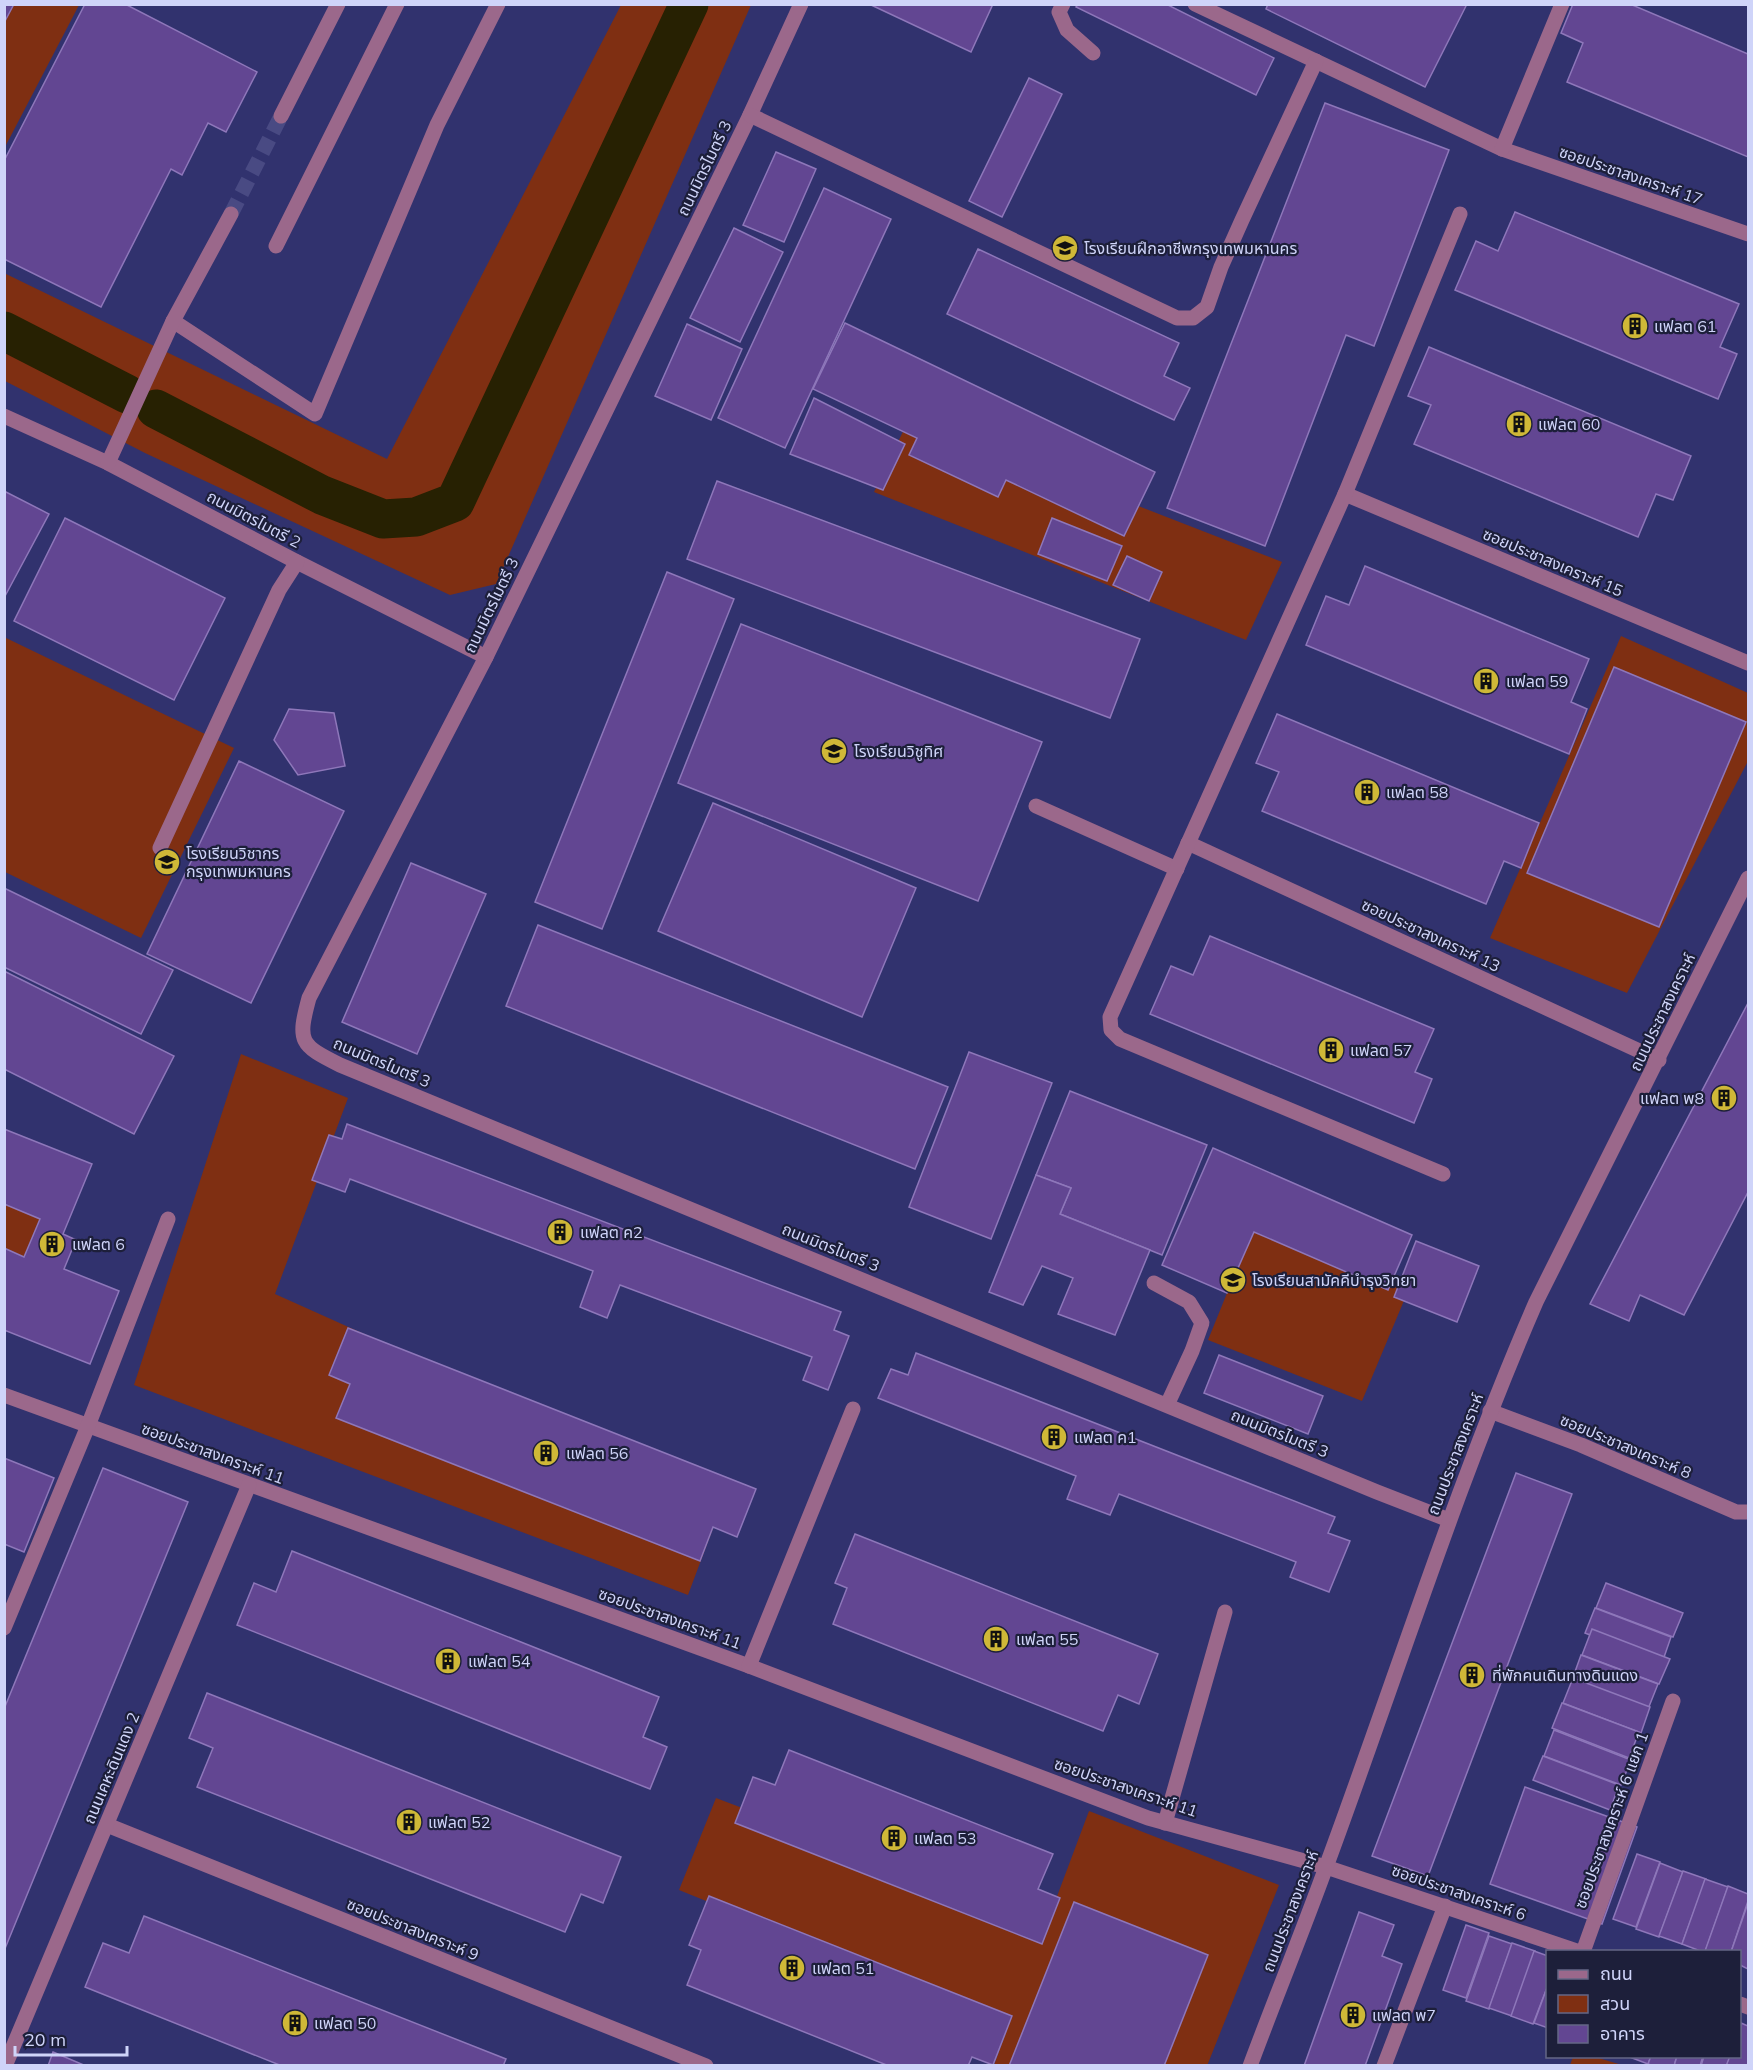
<svg xmlns="http://www.w3.org/2000/svg" width="1753" height="2070" font-family="Mulish,'Noto Sans Thai',sans-serif">
	<rect width="100%" height="100%" fill="#31326e"/>
	<g fill="#7f2f12">
		<polygon points="5,5 79,5 5,147"/>
		<polygon points="621,5 751,5 496,584 450,595 145,453 5,381 4,273 387,459"/>
		<polygon points="910,417 1282,562 1246,640 874,492"/>
		<polygon points="1621,636 1748,693 1748,761 1627,993 1490,938"/>
		<polygon points="4,637 234,748 141,938 5,872"/>
		<polygon points="241,1054 348,1098 275,1294 725,1496 688,1595 134,1385"/>
		<polygon points="4,1204 40,1219 24,1257 5,1248"/>
		<polygon points="1253,1229 1408,1291 1362,1401 1208,1340"/>
		<polygon points="716,1798 1047,1923 1089,1811 1279,1885 1207,2066 994,2065 1009,2024 679,1890"/>
		<polygon points="1573,2057 1595,2057 1622,2065 1570,2065"/>
	</g>
	<g fill="none" stroke-linecap="round" stroke-linejoin="round">
		<g stroke="#272102" stroke-width="39">
			<polyline points="4,331 127,394"/>
			<polyline points="156,409 322,495 383,519 416,517 455,502 689,4"/>
		</g>
	</g>
	<g fill="#624692" stroke="#8e77ba" stroke-width="1.5">
		<polygon points="4,4 14,4 4,23"/>
		<polygon points="85,4 125,4 257,72 226,132 208,123 182,175 171,169 101,307 4,259 4,161"/>
		<polygon points="869,4 993,4 971,52"/>
		<polygon points="1078,4 1166,4 1274,58 1256,95 1076,7"/>
		<polygon points="1268,4 1464,4 1466,6 1425,87 1266,9"/>
		<polygon points="1573,4 1630,4 1748,54 1748,157 1567,82 1583,43 1561,33"/>
		<polygon points="1029,78 1062,94 1002,217 969,201"/>
		<polygon points="1325,103 1449,150 1374,346 1346,335 1265,546 1167,508"/>
		<polygon points="776,152 816,169 784,242 743,225"/>
		<polygon points="824,188 891,219 785,448 718,418"/>
		<polygon points="1515,212 1739,304 1720,347 1737,354 1718,399 1455,290 1476,241 1498,251"/>
		<polygon points="734,228 783,252 740,342 690,318"/>
		<polygon points="978,249 1179,343 1164,376 1190,388 1174,420 947,314"/>
		<polygon points="845,323 1155,472 1124,536 1006,480 998,497 909,455 917,438 813,389"/>
		<polygon points="687,324 742,349 711,420 655,396"/>
		<polygon points="1429,347 1691,456 1673,500 1656,494 1638,537 1414,444 1431,405 1408,396"/>
		<polygon points="814,398 905,444 883,490 790,454"/>
		<polygon points="717,481 1140,639 1110,718 687,559"/>
		<polygon points="4,491 49,514 4,598"/>
		<polygon points="65,518 225,598 174,700 14,621"/>
		<polygon points="1052,518 1122,546 1107,581 1038,554"/>
		<polygon points="1127,556 1162,572 1149,601 1113,585"/>
		<polygon points="1365,566 1589,659 1571,702 1587,709 1569,754 1306,645 1326,596 1349,605"/>
		<polygon points="667,572 734,599 602,929 535,902"/>
		<polygon points="741,624 1042,742 978,901 678,783"/>
		<polygon points="1614,667 1746,722 1659,927 1527,873"/>
		<polygon points="289,709 334,713 345,766 298,775 274,740"/>
		<polygon points="1277,714 1539,823 1521,868 1504,861 1486,904 1262,811 1279,772 1256,763"/>
		<polygon points="239,761 344,811 251,1003 147,954"/>
		<polygon points="713,803 916,888 862,1017 658,931"/>
		<polygon points="411,863 486,894 417,1054 342,1022"/>
		<polygon points="4,888 173,970 141,1034 4,967"/>
		<polygon points="538,925 948,1087 915,1169 506,1006"/>
		<polygon points="1210,936 1434,1029 1415,1072 1432,1079 1414,1123 1150,1014 1171,966 1193,975"/>
		<polygon points="4,971 174,1056 134,1134 4,1069"/>
		<polygon points="1748,1003 1748,1192 1684,1315 1640,1295 1629,1321 1590,1304"/>
		<polygon points="969,1052 1052,1083 991,1239 909,1207"/>
		<polygon points="1070,1091 1207,1145 1162,1255 1060,1214 1071,1188 1036,1175"/>
		<polygon points="347,1124 841,1312 834,1330 849,1336 828,1390 803,1380 812,1357 620,1285 607,1318 580,1307 593,1271 350,1179 345,1192 312,1180 329,1135 342,1139"/>
		<polygon points="4,1129 92,1164 63,1234 76,1240 64,1269 119,1291 90,1364 4,1330 4,1248 24,1257 40,1219 4,1204"/>
		<polygon points="1213,1148 1412,1235 1388,1290 1254,1232 1227,1293 1162,1265"/>
		<polygon points="1036,1175 1071,1188 1060,1214 1150,1250 1115,1335 1058,1314 1073,1278 1042,1266 1023,1305 989,1292"/>
		<polygon points="1416,1241 1479,1266 1457,1322 1394,1297"/>
		<polygon points="348,1328 756,1489 737,1537 713,1527 700,1561 336,1418 350,1384 329,1375"/>
		<polygon points="916,1353 1335,1517 1328,1533 1350,1541 1329,1592 1290,1577 1296,1562 1119,1494 1110,1515 1067,1499 1076,1476 878,1398 891,1369 908,1375"/>
		<polygon points="1219,1355 1323,1396 1308,1434 1204,1393"/>
		<polygon points="4,1458 54,1478 24,1552 4,1544"/>
		<polygon points="103,1468 188,1502 4,1951 4,1709"/>
		<polygon points="1516,1473 1572,1494 1428,1876 1372,1856"/>
		<polygon points="855,1534 1158,1654 1139,1704 1118,1695 1103,1731 833,1624 847,1588 835,1583"/>
		<polygon points="292,1551 659,1697 643,1737 667,1747 650,1789 237,1625 254,1583 276,1592"/>
		<polygon points="1606,1583 1683,1613 1673,1637 1596,1608"/>
		<polygon points="1595,1608 1671,1637 1662,1663 1585,1633"/>
		<polygon points="1592,1629 1670,1659 1659,1684 1582,1655"/>
		<polygon points="1581,1655 1658,1684 1648,1709 1572,1680"/>
		<polygon points="1573,1678 1650,1707 1641,1733 1563,1703"/>
		<polygon points="207,1693 621,1857 603,1903 581,1894 565,1932 197,1787 213,1748 189,1738"/>
		<polygon points="1562,1703 1639,1732 1629,1758 1552,1728"/>
		<polygon points="1554,1730 1631,1760 1621,1785 1544,1756"/>
		<polygon points="789,1750 1053,1854 1038,1889 1060,1898 1042,1944 735,1823 753,1777 775,1785"/>
		<polygon points="1543,1756 1619,1785 1610,1810 1533,1780"/>
		<polygon points="1525,1787 1637,1827 1602,1924 1490,1884"/>
		<polygon points="1637,1854 1660,1862 1636,1927 1613,1919"/>
		<polygon points="1660,1863 1683,1872 1659,1937 1636,1929"/>
		<polygon points="1683,1871 1706,1879 1682,1944 1659,1936"/>
		<polygon points="1705,1879 1728,1887 1705,1952 1703,1952 1682,1944"/>
		<polygon points="1728,1886 1748,1894 1748,1901 1731,1952 1705,1951"/>
		<polygon points="709,1896 1012,2016 993,2065 972,2057 968,2066 889,2066 687,1985 701,1950 689,1945"/>
		<polygon points="1074,1902 1208,1955 1164,2066 1009,2066"/>
		<polygon points="1748,1903 1748,1969 1740,1965 1740,1952 1731,1952"/>
		<polygon points="1359,1912 1394,1925 1382,1956 1402,1964 1365,2066 1304,2066"/>
		<polygon points="144,1916 506,2059 503,2066 282,2066 85,1987 103,1943 129,1953"/>
		<polygon points="1466,1925 1489,1933 1466,1998 1443,1990"/>
		<polygon points="1489,1936 1512,1944 1489,2009 1466,2001"/>
		<polygon points="1512,1943 1535,1951 1512,2016 1489,2008"/>
		<polygon points="1534,1951 1548,1956 1548,1985 1533,2024 1511,2016"/>
		<polygon points="1548,1985 1548,2028 1534,2023"/>
		<polygon points="1741,2023 1748,2026 1748,2066 1726,2066 1729,2056 1740,2056"/>
		<polygon points="53,2052 86,2066 48,2066"/>
		<polygon points="1627,2056 1651,2056 1648,2064"/>
		<polygon points="1651,2056 1677,2056 1674,2066 1654,2066 1648,2064"/>
		<polygon points="1677,2056 1703,2056 1700,2066 1674,2066"/>
		<polygon points="1704,2056 1730,2056 1726,2066 1701,2066"/>
	</g>
	<g fill="none" stroke-linecap="round" stroke-linejoin="round">
		<polyline stroke="#494a83" stroke-width="15" stroke-dasharray="15 8" stroke-linecap="butt" points="231,214 281,116"/>
		<g stroke="#9b688b" stroke-width="15">
			<path d="M801,4L750,115L486,657L309,998C297,1042 300,1045 340,1065L1377,1492L1449,1520"/>
			<polyline points="1063,4 1059,12 1067,30 1093,53"/>
			<polyline points="1195,4 1502,149 1748,234"/>
			<polyline points="750,115 1177,318 1193,318 1207,307 1221,267 1242,220 1316,61"/>
			<polyline points="281,116 338,4"/>
			<polyline points="1502,149 1562,4"/>
			<polyline points="276,246 397,4"/>
			<polyline points="173,321 315,414 437,125 498,4"/>
			<polyline points="4,416 108,463 297,562 486,657"/>
			<polyline points="108,463 173,321 231,214"/>
			<polyline points="1345,494 1748,663"/>
			<polyline points="1036,806 1177,869"/>
			<polyline points="1188,843 1659,1060"/>
			<polyline points="160,848 279,590 297,562"/>
			<polyline points="1443,1174 1120,1039 1111,1030 1110,1017 1345,494 1460,214"/>
			<polyline points="1154,1283 1189,1302 1202,1323 1192,1351 1167,1405"/>
			<polyline points="4,1395 749,1666 1148,1818 1326,1867 1580,1952"/>
			<polyline points="1490,1411 1581,1445 1736,1512 1748,1512"/>
			<polyline points="4,1628 88,1426 168,1219"/>
			<polyline points="749,1666 853,1409"/>
			<polyline points="1165,1823 1225,1612"/>
			<polyline points="107,1825 706,2066"/>
			<polyline points="1583,1952 1673,1701"/>
			<polyline points="1740,2004 1748,2007"/>
			<polyline points="5,2066 249,1485"/>
			<path d="M1250,2066C1275,1999 1302,1933 1326,1867C1396,1678 1456,1486 1536,1302L1748,878"/>
			<polyline points="1384,2066 1445,1906"/>
		</g>
	</g>
	<defs>
		<symbol id="school-disc" viewBox="-11 -11 22 22"><circle r="9.5" fill="#cfb837" stroke="#1d1f3a"/><path d="M0-5L7-2L0 1L-7-2ZM-4 1L0 2.5L4 1V4Q0 6-4 4Z" fill="#111"/></symbol>
		<symbol id="building-disc" viewBox="-11 -11 22 22"><circle r="9.5" fill="#cfb837" stroke="#1d1f3a"/><path d="M-4-6H4V6H1V3H-1V6H-4ZM-2.5-4.3h1.7v1.8h-1.7ZM.8-4.3h1.7v1.8H.8ZM-2.5-1h1.7V.8h-1.7ZM.8-1h1.7V.8H.8Z" fill="#111"/></symbol>
	</defs>
	<g fill-rule="evenodd">
		<use href="#school-disc" x="1050" y="233" width="30" height="30"/>
		<use href="#building-disc" x="1620" y="311" width="30" height="30"/>
		<use href="#building-disc" x="1504" y="409" width="30" height="30"/>
		<use href="#building-disc" x="1471" y="666" width="30" height="30"/>
		<use href="#school-disc" x="819" y="736" width="30" height="30"/>
		<use href="#building-disc" x="1352" y="777" width="30" height="30"/>
		<use href="#school-disc" x="152" y="847" width="30" height="30"/>
		<use href="#building-disc" x="1316" y="1035" width="30" height="30"/>
		<use href="#building-disc" x="1709" y="1083" width="30" height="30"/>
		<use href="#building-disc" x="545" y="1217" width="30" height="30"/>
		<use href="#building-disc" x="37" y="1229" width="30" height="30"/>
		<use href="#school-disc" x="1218" y="1265" width="30" height="30"/>
		<use href="#building-disc" x="1039" y="1422" width="30" height="30"/>
		<use href="#building-disc" x="531" y="1438" width="30" height="30"/>
		<use href="#building-disc" x="981" y="1624" width="30" height="30"/>
		<use href="#building-disc" x="433" y="1646" width="30" height="30"/>
		<use href="#building-disc" x="1457" y="1660" width="30" height="30"/>
		<use href="#building-disc" x="394" y="1807" width="30" height="30"/>
		<use href="#building-disc" x="879" y="1823" width="30" height="30"/>
		<use href="#building-disc" x="777" y="1953" width="30" height="30"/>
		<use href="#building-disc" x="1338" y="2000" width="30" height="30"/>
		<use href="#building-disc" x="280" y="2008" width="30" height="30"/>
	</g>
	<g text-anchor="middle" stroke-width="4.5" stroke-linejoin="round" paint-order="stroke">
		<g font-size="16" fill="#cfd4f9" stroke="#1d1f3a">
			<text transform="translate(704 168) rotate(-64)" y="6">ถนนมิตรไมตรี 3</text>
			<text transform="translate(1631 175) rotate(19)" y="6">ซอยประชาสงเคราะห์ 17</text>
			<text transform="translate(254 519) rotate(28)" y="6">ถนนมิตรไมตรี 2</text>
			<text transform="translate(1553 562) rotate(23)" y="6">ซอยประชาสงเคราะห์ 15</text>
			<text transform="translate(491 605) rotate(-64)" y="6">ถนนมิตรไมตรี 3</text>
			<text transform="translate(1431 935) rotate(25)" y="6">ซอยประชาสงเคราะห์ 13</text>
			<text transform="translate(1662 1012) rotate(-64)" y="6">ถนนประชาสงเคราะห์</text>
			<text transform="translate(382 1062) rotate(23)" y="6">ถนนมิตรไมตรี 3</text>
			<text transform="translate(831 1247) rotate(22)" y="6">ถนนมิตรไมตรี 3</text>
			<text transform="translate(1280 1433) rotate(22)" y="6">ถนนมิตรไมตรี 3</text>
			<text transform="translate(1626 1446) rotate(23)" y="6">ซอยประชาสงเคราะห์ 8</text>
			<text transform="translate(213 1453) rotate(20)" y="6">ซอยประชาสงเคราะห์ 11</text>
			<text transform="translate(1455 1454) rotate(-69)" y="6">ถนนประชาสงเคราะห์</text>
			<text transform="translate(670 1618) rotate(20)" y="6">ซอยประชาสงเคราะห์ 11</text>
			<text transform="translate(111 1768) rotate(-67)" y="6">ถนนเคหะดินแดง 2</text>
			<text transform="translate(1126 1787) rotate(19)" y="6">ซอยประชาสงเคราะห์ 11</text>
			<text transform="translate(1611 1820) rotate(-70)" y="6">ซอยประชาสงเคราะห์ 6 แยก 1</text>
			<text transform="translate(1459 1892) rotate(19)" y="6">ซอยประชาสงเคราะห์ 6</text>
			<text transform="translate(1290 1911) rotate(-69)" y="6">ถนนประชาสงเคราะห์</text>
			<text transform="translate(413 1929) rotate(22)" y="6">ซอยประชาสงเคราะห์ 9</text>
		</g>
		<g font-size="16" fill="#cfd4f9" stroke="#1d1f3a" text-anchor="start">
			<text x="1084" y="254">โรงเรียนฝึกอาชีพกรุงเทพมหานคร</text>
			<text x="1654" y="332">แฟลต 61</text>
			<text x="1538" y="430">แฟลต 60</text>
			<text x="1506" y="687">แฟลต 59</text>
			<text x="854" y="757">โรงเรียนวิชูทิศ</text>
			<text x="1386" y="798">แฟลต 58</text>
			<text x="186" y="859">โรงเรียนวิชากร<tspan x="186" dy="18">กรุงเทพมหานคร</tspan></text>
			<text x="1350" y="1056">แฟลต 57</text>
			<text x="1704" y="1104" text-anchor="end">แฟลต พ8</text>
			<text x="580" y="1238">แฟลต ค2</text>
			<text x="72" y="1250">แฟลต 6</text>
			<text x="1252" y="1286">โรงเรียนสามัคคีบํารุงวิทยา</text>
			<text x="1074" y="1443">แฟลต ค1</text>
			<text x="566" y="1459">แฟลต 56</text>
			<text x="1016" y="1645">แฟลต 55</text>
			<text x="468" y="1667">แฟลต 54</text>
			<text x="1492" y="1681">ที่พักคนเดินทางดินแดง</text>
			<text x="428" y="1828">แฟลต 52</text>
			<text x="914" y="1844">แฟลต 53</text>
			<text x="812" y="1974">แฟลต 51</text>
			<text x="1372" y="2021">แฟลต พ7</text>
			<text x="314" y="2029">แฟลต 50</text>
		</g>
	</g>
	<rect width="1753" height="2070" fill="none" stroke="#cfd4f9" stroke-width="12"/>
	<rect x="1546" y="1950" width="195" height="108" fill="#1d1f3a" stroke="#646786" stroke-width="1.5"/>
	<rect x="1558" y="1970" width="30" height="9" fill="#9b688b" stroke="#646786" stroke-width="1.5"/>
	<text x="1600" y="1980" font-size="18" fill="#cfd4f9">ถนน</text>
	<rect x="1558" y="1995" width="30" height="18" fill="#7f2f12" stroke="#646786" stroke-width="1.5"/>
	<text x="1600" y="2010" font-size="18" fill="#cfd4f9">สวน</text>
	<rect x="1558" y="2025" width="30" height="18" fill="#624692" stroke="#646786" stroke-width="1.5"/>
	<text x="1600" y="2040" font-size="18" fill="#cfd4f9">อาคาร</text>
	<path d="M15 2046v9h112v-9" fill="none" stroke="#cfd4f9" stroke-width="3"/>
	<text x="24" y="2046" font-size="18" fill="#cfd4f9" stroke="#1d1f3a" stroke-width="4.5" paint-order="stroke">20 m</text>
</svg>
